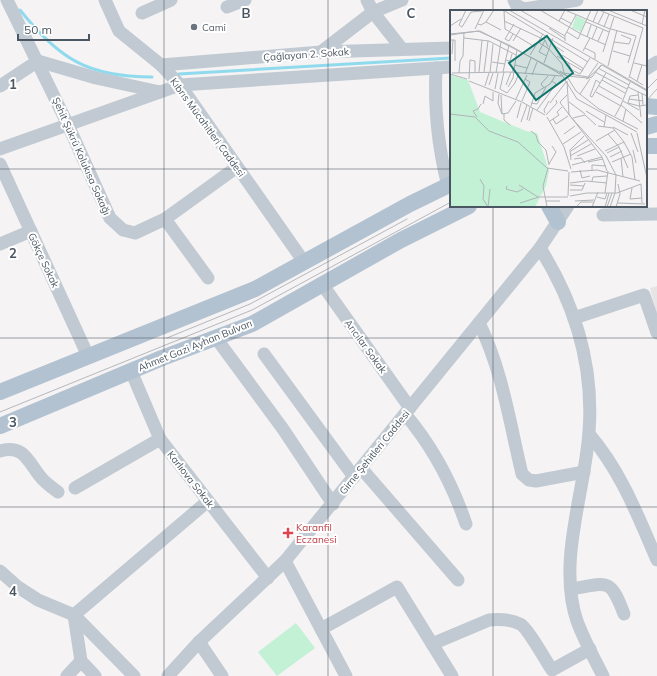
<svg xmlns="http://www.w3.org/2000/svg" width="657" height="676" font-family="Mulish,sans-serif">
	<rect width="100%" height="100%" fill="#f5f3f3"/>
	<polygon fill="#e6e4e5" points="657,286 657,315 650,288"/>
	<polygon fill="#c3f1d5" points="296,623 315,648 277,676 258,652"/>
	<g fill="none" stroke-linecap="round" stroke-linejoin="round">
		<g stroke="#90daee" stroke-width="3">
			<path d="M20,10C59,59 88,77 152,77"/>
			<polyline points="179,74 451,58"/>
		</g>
		<g stroke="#c1cad2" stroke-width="13">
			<polyline points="7,0 68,125 110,218 123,230 135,233 165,219 237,167"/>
			<polyline points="105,0 119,31 161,65 180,85 304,262"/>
			<polyline points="367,0 373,12 402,49"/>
			<polyline points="514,0 517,6 525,9 577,0"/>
			<polyline points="227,7 245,0"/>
			<polyline points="142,13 171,0"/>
			<polyline points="321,52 373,12 402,0"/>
			<polyline points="161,65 321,52 451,48"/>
			<path d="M436,68C434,108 438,147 448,186"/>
			<polyline points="646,69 657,62"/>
			<polyline points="0,86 38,61 96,78 160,92"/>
			<polyline points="0,149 180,85 451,67"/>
			<polyline points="0,164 88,356"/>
			<polyline points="603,215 657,214"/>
			<polyline points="165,219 208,278"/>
			<polyline points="0,244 31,231"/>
			<path d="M540,248C575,304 594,366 589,432C585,492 557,562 577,621C584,640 594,658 603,676"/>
			<polyline points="322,284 410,408"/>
			<polyline points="574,318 644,295 657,333"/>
			<path d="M479,323C502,369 510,424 522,474L529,480L536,481L584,472"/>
			<polyline points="216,338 283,429 333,504"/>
			<polyline points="264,354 354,477"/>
			<polyline points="131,371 160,439 268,578"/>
			<path d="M405,414C433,447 452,483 466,524"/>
			<path d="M589,434C622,473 637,514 657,560"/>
			<path d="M0,451C23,444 28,461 39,475C44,482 51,487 58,492"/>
			<polyline points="361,468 458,580"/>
			<polyline points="75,488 160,439"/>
			<polyline points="285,561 346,676"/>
			<polyline points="0,571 18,587 38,600 74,615 134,676"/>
			<path d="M571,589C608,583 610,577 624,614"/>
			<polyline points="321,629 397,587 452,676"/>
			<polyline points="199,642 222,676"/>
			<path d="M432,644L489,620C499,619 510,619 520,624C527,627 546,661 552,670L590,649"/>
			<polyline points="67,676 81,661"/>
			<polyline points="95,676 81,661 74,615 208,501"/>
			<polyline points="168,676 199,642 285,561 540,248 568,206"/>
		</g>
		<g stroke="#b3c2d1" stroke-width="16">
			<polyline points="646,106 657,107"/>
			<polyline points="646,127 657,124"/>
			<polyline points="646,146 657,146"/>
			<polyline points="549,206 558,222"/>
			<polyline points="0,392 255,289 410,204 451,184"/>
			<polyline points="0,426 162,358 252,324 401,240 469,206"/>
		</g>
		<g stroke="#b5b8bd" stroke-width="1">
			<polyline points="646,90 657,79"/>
			<polyline points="646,101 657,89"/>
			<polyline points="167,338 250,304 407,219"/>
			<polyline points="0,412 252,310 451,202"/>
		</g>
	</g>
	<path fill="none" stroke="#4a5661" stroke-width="1" stroke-opacity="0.55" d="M164,0V676M328,0V676M493,0V11M0,169H451M646,169H657M493,206V676M0,338H657M0,507H657"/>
	<circle fill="#6b7280" stroke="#fff" stroke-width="1.5" cx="194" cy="27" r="4"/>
	<path fill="#e0444e" stroke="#fff" stroke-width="1.5" d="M286 527h4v4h4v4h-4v4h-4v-4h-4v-4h4z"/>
	<g text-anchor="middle" stroke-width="4" stroke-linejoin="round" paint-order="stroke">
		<g font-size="10" fill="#5b616d" stroke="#fff" text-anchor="start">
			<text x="202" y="31">Cami</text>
		</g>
		<g font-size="10" fill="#4a5661" stroke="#fff">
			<text transform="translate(306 54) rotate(-4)" y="4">Çağlayan 2. Sokak</text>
			<text transform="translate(208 127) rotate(54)" y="4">Kıbrıs Mücahitleri Caddesi</text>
			<text transform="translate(82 156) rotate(66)" y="4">Şehit Şükrü Kolukısa Sokağı</text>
			<text transform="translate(44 260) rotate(65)" y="4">Gökçe Sokak</text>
			<text transform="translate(195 345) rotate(-22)" y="4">Ahmet Gazi Ayhan Bulvarı</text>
			<text transform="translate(366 346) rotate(54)" y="4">Arıcılar Sokak</text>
			<text transform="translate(374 452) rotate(-51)" y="4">Girne Şehitleri Caddesi</text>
			<text transform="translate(191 479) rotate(52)" y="4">Karlıova Sokak</text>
		</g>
		<g font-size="10" fill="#be3a42" stroke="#fff" text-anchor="start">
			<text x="296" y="531">Karanfil<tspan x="296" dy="12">Eczanesi</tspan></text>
		</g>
	</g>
	<g transform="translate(450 10)">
		<rect width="197" height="197" fill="#f5f3f3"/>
		<path d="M0,65L18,70L30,102L76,121L87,123L99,161L96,176L85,197H0Z" fill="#c3f1d5"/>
		<path d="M126,6L136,10L131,22L122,18Z" fill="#c3f1d5"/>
		<path fill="none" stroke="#b1b4b9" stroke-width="1" d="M16,0L9,15L12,17L21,2L32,1M53,0L138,52M59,0L197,80M70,0L115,26M90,0L131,24L156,35M115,0L160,19M149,0L193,18L179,68M158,0L197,16M180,0L197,7M54,1L55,19L85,37M111,8L122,14M54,11L95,30L98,37M109,11L115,0M36,12L51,20M136,12L159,22M143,12L148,0M28,14L31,15L36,12L44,0M148,14L154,2M192,14L195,0M0,16L11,9M154,17L159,4M99,18L115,29M25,19L34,0M161,19L186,26L178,53M117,22L128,29L141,0M0,24L30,21L117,66L138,68L152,55L197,81M63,24L59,31L55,29L64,14M0,25L28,21L59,35L112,65L127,89L187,122M137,27L141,15M14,28L39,31L66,45M142,29L147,17M0,30H5V51M95,30L89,42L97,46M63,31L71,18M115,31V25L126,5M148,31L153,20M88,32L99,39L112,54L114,63L138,67L148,53M164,32L179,34L181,29L171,25M102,34L114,42M135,38L145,43V49M133,41L140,28M163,41L180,46M153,42L164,7M2,44L3,30M80,45L93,24M112,45L134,59M107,46L133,61M55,50L60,51L62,44M42,52L55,54M94,53L103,28M118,53L122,60L130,64L140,48M184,53L197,56M158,56L167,20M148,58L179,75M110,61L116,65L126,81L149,99L188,119M29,62L32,30M34,62L38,31M53,62L59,35M62,62L65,55L77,58M145,62L177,79M2,63L59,62L112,66M9,63L10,51L13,46L14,22M40,63L43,34M46,63L51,32M0,64L17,69M75,64L81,48M82,65L87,52M180,67L193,75M19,69L20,50L25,51V62M136,69L142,67L151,55M152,70L175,83M19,71L72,92L95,105M117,71L119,105L156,146L166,165L165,183L160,197M187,71L192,55M180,72L171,95L192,113M150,73L146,70L140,86L142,87L156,63M39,75L43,63M56,75L61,62M35,76L39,63M149,76L172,89M58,77L63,68L67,40M178,77L197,86M94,78L91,74L98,66M45,79L48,63M50,79L57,83L65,73L69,63M50,79L54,62M146,82L171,96M188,82L191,107M192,83L193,95M49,84L48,93L52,104L58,103L66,91M130,84L140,69M51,85L52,104M117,85L110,92L111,94L152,147L157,161M66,89L77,65M179,89L193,91M72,91L80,72L75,69M173,91L189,100M119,92L135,104M81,93L87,94L96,77M100,93L116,72M178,93L189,96L197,95M178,93L180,86L188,85M33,94L35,86L43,91V82M81,96L85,83L100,74L105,66M87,100L106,74L102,71M136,101L154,112M95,103L94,100L99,91M0,104L25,107L39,121L68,132L97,158L118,161M54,104V110L60,115M96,105L107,93L106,90M165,106L171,95M27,107L23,101L28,99L31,94M97,107L114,137L121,159M67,108L71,93M123,108L135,105L146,115M103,109L106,114L118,106M77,110L80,97M79,111L83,98M100,111L109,105L107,102L112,97M173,111L176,99M71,112L77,95M148,116L163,118L174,132L182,147L185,170M154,117L156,105M163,117L178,125M81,121L86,125L88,132L96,140L99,155M181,123L188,142M187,123L197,168M114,124L125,116M158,124L169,137L178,158M146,131L165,120M113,134L131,122M183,140L186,153M121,141L138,130M155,141L174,132M157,143L169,137M120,146L141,134M127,146L145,139M160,147L172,141M171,148L173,167M124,149L131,148L135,153M121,150L120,140L134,126M138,152L153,149M162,152L181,144M99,154L106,142L102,136M122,155L152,147M130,160L132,168L140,166M142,160V155L156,156M121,162L147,160L190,171M30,169L34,176L33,189L38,197M142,171L143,167L157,166M120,173L136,171L157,173M191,174L192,193M69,175L88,187M120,175L134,176M57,176L56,179L67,182L73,179M182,178L180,189L192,188M120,180H132L135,173M155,183L158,161M118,186L119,162M120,186L137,183H167L191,174M147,187L155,189L157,183M96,191H110M125,191L144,190M70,193L89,187H118M168,193L195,194M38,197L40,179M97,197L93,176L98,158M126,197L131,192H143M142,197L148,182M155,197L159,183M157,197L162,183M166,197L170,184L168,174"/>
		<path fill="#0f766e" fill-opacity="0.15" stroke="#0f766e" stroke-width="2" d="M97,26L123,63L86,90L59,53Z"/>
		<rect width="197" height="197" fill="none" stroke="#4a5661" stroke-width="2"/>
	</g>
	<g font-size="13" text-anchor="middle" font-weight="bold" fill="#4a5661" stroke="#fff" stroke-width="4" stroke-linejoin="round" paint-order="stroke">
		<text x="246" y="18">B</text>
		<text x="411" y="18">C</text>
		<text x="13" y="89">1</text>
		<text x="13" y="258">2</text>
		<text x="13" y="427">3</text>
		<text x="13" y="596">4</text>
	</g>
	<path d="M18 34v6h71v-6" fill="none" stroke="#4a5661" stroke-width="2"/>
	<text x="24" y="34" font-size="12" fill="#4a5661" stroke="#ffffff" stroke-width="3" paint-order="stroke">50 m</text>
</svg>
